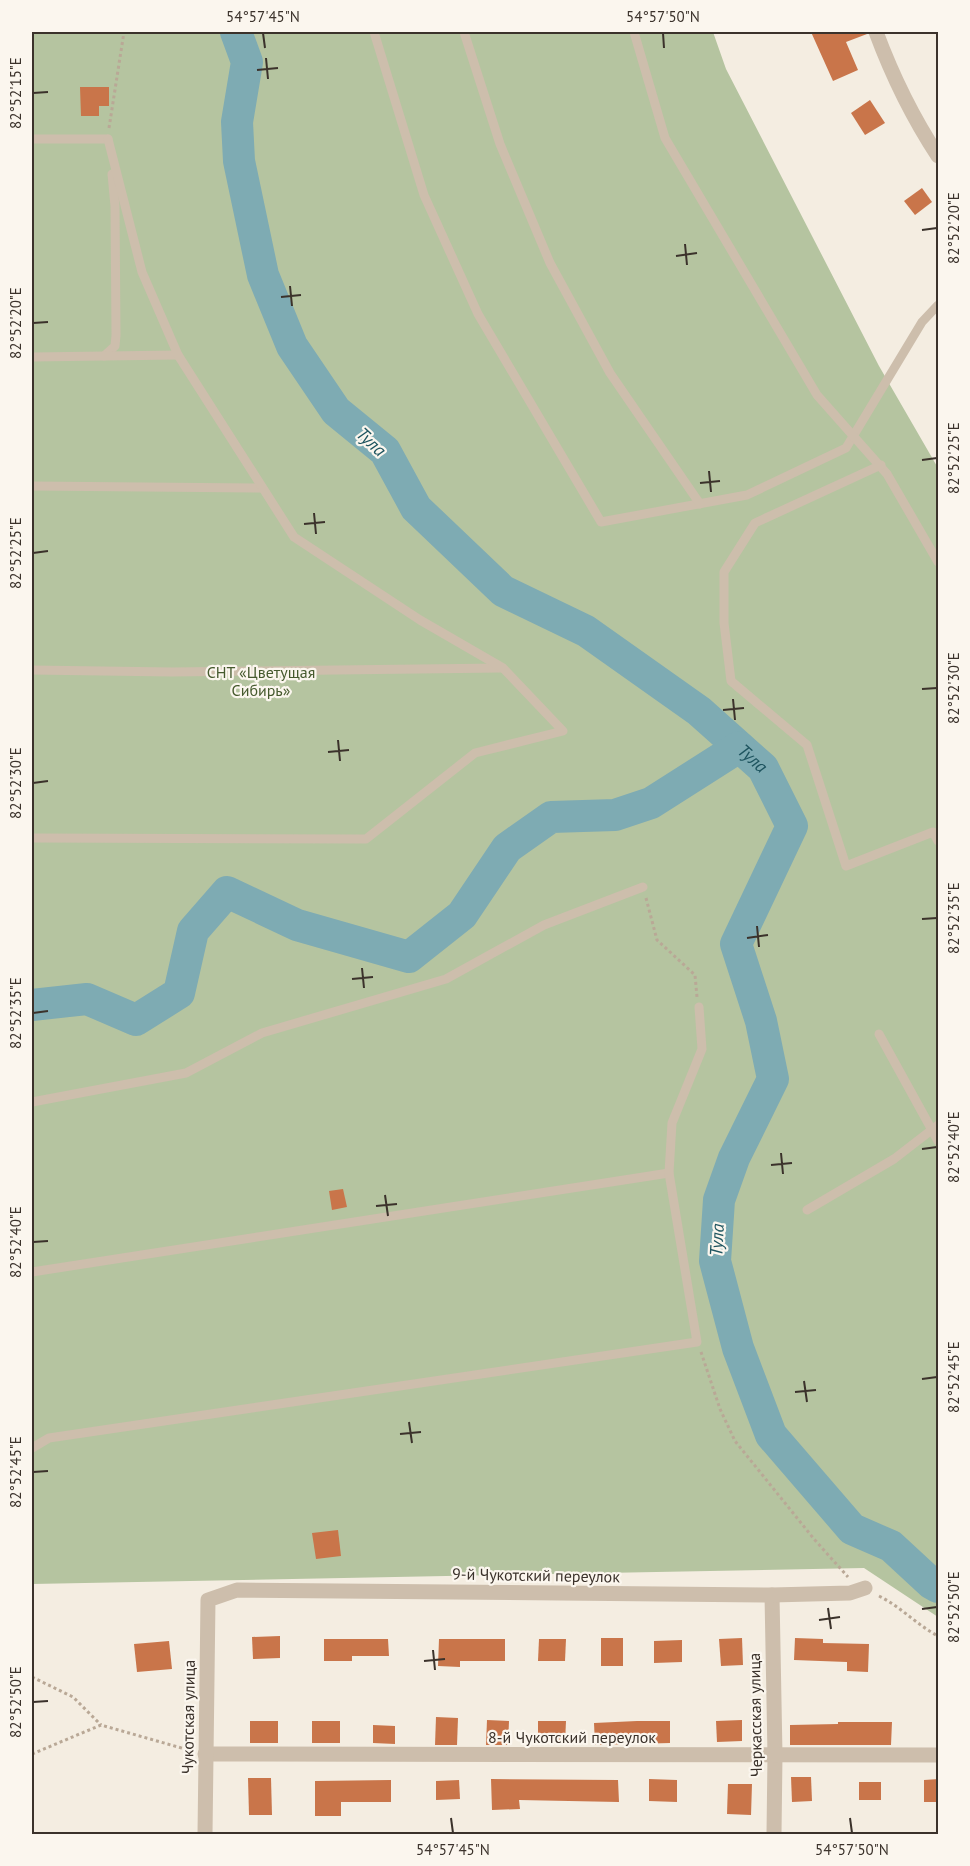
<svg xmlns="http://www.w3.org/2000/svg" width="970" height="1866" font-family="'PT Sans',sans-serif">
	<rect width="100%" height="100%" fill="#f4ede1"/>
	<polygon fill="#b5c4a0" points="32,32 713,32 726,69 879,366 938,468 938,1617 864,1568 32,1584"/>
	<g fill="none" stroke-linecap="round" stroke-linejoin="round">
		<g stroke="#7eabb3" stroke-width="32">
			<path id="s1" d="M236,32L247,62L237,122L239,161L263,275L292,346L336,411L385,451L416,508L503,591L586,631L699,711L763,768L792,826L736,944L761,1021L773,1079L734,1158L719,1200L715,1261L738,1348L771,1435L852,1529L891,1546L931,1583L938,1587"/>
			<polyline points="32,1005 87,999 136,1020 179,993 193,931 227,892 297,925 409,957 462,915 507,848 551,817 615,815 651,803 739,747"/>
		</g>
	</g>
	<g fill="#c9754a">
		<polygon points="811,32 866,32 867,34 846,42 858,70 833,81"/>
		<polygon points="80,87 109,87 109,106 99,106 99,116 81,116"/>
		<polygon points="870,100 885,123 865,135 851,113"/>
		<polygon points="922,188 932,202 915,215 904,201"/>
		<polygon points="343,1189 347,1207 332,1210 329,1191"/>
		<polygon points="338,1530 341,1556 316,1559 312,1533"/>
		<polygon points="280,1636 280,1658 253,1659 252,1637"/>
		<rect x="601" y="1638" width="22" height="28"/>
		<polygon points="742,1638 743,1665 721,1666 719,1639"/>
		<polygon points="795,1638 823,1639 823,1643 869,1644 868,1672 847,1671 847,1662 794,1660"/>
		<polygon points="324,1639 388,1639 389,1656 352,1656 352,1661 324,1661"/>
		<polygon points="439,1639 505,1639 505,1661 460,1661 460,1667 438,1666"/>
		<polygon points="539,1639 566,1639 565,1661 538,1661"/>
		<polygon points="682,1640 682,1662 654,1663 654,1641"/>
		<polygon points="169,1641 172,1669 137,1672 134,1644"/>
		<polygon points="436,1717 458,1718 457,1745 435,1745"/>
		<polygon points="487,1720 509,1721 508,1745 486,1745"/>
		<polygon points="742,1720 742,1741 717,1742 716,1721"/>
		<rect x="250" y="1721" width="28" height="22"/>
		<rect x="312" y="1721" width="28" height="22"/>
		<polygon points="538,1721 566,1721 565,1743 538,1743"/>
		<polygon points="637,1721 670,1721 670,1743 595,1745 594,1723"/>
		<polygon points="838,1722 892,1722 891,1745 790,1745 790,1725 838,1724"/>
		<polygon points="373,1725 395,1726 395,1744 373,1743"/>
		<polygon points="791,1777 811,1777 812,1801 792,1802"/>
		<polygon points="248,1778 271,1778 272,1815 249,1815"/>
		<polygon points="491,1779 618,1780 619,1802 519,1800 520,1809 492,1810"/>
		<polygon points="649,1779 677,1780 677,1802 649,1801"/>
		<polygon points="939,1779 939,1802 924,1802 924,1780"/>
		<polygon points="391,1780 391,1802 341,1802 341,1816 315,1816 315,1781"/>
		<polygon points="459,1780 460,1799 436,1800 436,1781"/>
		<rect x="859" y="1782" width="22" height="18"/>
		<polygon points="728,1784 752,1784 751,1815 727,1814"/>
	</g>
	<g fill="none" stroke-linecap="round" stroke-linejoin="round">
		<g stroke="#b9a896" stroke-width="3" stroke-dasharray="3 3" stroke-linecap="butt">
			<polyline points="109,128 124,32"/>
			<polyline points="646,898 657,940 695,975 697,997"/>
			<polyline points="701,1352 720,1409 735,1441 814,1539 848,1577"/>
			<path d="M879,1596C901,1607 917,1625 938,1636"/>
			<polyline points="32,1677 73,1697 101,1725"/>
			<polyline points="32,1754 101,1725 192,1751"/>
		</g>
		<g stroke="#cdbeac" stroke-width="9">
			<polyline points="374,32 424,195 478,314 601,522 747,495 846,448 922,322 938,305"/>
			<polyline points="464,32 500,144 550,263 610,373 700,504"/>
			<polyline points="634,32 665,138 817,395 887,474 938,562"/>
			<polyline points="32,139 108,139"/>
			<polyline points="104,356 115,346 116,335 115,206 112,174"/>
			<polyline points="32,357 178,355"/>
			<polyline points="881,465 755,523 724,572 724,623 731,681 807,745 846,866 933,832 938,841"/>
			<polyline points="32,486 261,488"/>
			<polyline points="32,670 172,672 501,668"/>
			<polyline points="32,838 366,839 475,753 563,731 503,668 420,620 294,537 178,355 142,272 108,139"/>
			<polyline points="879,1034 938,1141"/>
			<polyline points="32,1102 186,1073 262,1033 446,979 544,925 643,887"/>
			<polyline points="807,1210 894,1159 938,1125"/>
			<polyline points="32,1272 669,1173"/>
			<polyline points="32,1448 49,1438 697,1342 669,1173 672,1123 702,1049 699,1007"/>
		</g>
		<g stroke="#cdbeac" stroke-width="15">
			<path d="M876,32C892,75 913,118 938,156"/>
			<polyline points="772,1595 775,1755 774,1834"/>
			<polyline points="205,1754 938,1755"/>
			<polyline points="205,1834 208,1600 237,1590 772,1595 850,1593 865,1588"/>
		</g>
	</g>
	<path fill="none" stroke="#3b322b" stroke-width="2" d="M263,33L265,48M663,33L664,48M266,58L268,79M257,70L278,68M33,93L48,92M922,230L937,228M685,244L687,265M676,256L697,253M290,286L292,306M281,297L301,295M33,323L48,322M922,460L937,458M709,471L711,492M700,483L720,481M314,513L316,534M304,524L325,522M33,553L48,551M922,689L937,688M733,699L735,720M723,710L744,708M338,740L340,761M328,752L349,750M33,783L48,781M922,919L937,918M757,926L759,947M747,938L768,935M362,968L364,988M352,979L373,977M33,1013L48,1011M922,1149L937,1147M781,1153L783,1174M771,1165L792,1163M385,1195L388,1216M376,1206L397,1204M33,1242L48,1241M922,1379L937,1377M804,1381L807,1402M795,1392L816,1390M409,1422L412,1443M400,1434L421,1432M33,1472L48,1471M828,1608L831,1629M922,1609L937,1607M819,1620L840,1617M433,1650L435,1670M424,1661L445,1659M33,1702L48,1701M451,1818L453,1833M850,1818L852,1833"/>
	<g text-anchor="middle" stroke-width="4.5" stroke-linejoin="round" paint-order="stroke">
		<g font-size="16" fill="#465a2e" stroke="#fbf6ee">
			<text x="261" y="678">СНТ «Цветущая<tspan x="261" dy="18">Сибирь»</tspan></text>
		</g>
		<g font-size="16" fill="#3b322b" stroke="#fbf6ee">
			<text transform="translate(536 1575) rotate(1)" y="6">9-й Чукотский переулок</text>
			<text transform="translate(755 1715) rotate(-91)" y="6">Черкасская улица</text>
			<text transform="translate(188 1717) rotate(-89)" y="6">Чукотская улица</text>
			<text x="572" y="1743">8-й Чукотский переулок</text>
		</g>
		<g font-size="18" font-style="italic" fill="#1e545f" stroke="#fbf6ee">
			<text transform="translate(371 442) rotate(43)" y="6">Тула</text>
			<text dy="6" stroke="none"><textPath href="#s1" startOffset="954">Тула</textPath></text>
			<text transform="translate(717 1240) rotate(-87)" y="6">Тула</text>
		</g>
	</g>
	<rect width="970" height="1866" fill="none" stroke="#fbf6ee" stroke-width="66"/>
	<rect x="33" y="33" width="904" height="1800" fill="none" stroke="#3b322b" stroke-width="2"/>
	<g font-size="15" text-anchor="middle" fill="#3b322b">
		<text x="263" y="22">54°57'45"N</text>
		<text x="663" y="22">54°57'50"N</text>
		<text transform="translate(16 93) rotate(-90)" y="5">82°52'15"E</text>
		<text transform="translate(954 228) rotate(-90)" y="5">82°52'20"E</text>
		<text transform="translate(16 323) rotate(-90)" y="5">82°52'20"E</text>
		<text transform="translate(954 458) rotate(-90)" y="5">82°52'25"E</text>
		<text transform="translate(16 553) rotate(-90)" y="5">82°52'25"E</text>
		<text transform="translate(954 688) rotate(-90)" y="5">82°52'30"E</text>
		<text transform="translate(16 783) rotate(-90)" y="5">82°52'30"E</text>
		<text transform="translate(954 918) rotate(-90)" y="5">82°52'35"E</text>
		<text transform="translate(16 1013) rotate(-90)" y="5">82°52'35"E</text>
		<text transform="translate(954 1147) rotate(-90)" y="5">82°52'40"E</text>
		<text transform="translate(16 1242) rotate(-90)" y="5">82°52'40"E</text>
		<text transform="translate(954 1377) rotate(-90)" y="5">82°52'45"E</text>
		<text transform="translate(16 1472) rotate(-90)" y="5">82°52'45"E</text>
		<text transform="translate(954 1607) rotate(-90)" y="5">82°52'50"E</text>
		<text transform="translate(16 1702) rotate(-90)" y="5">82°52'50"E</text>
		<text x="453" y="1855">54°57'45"N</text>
		<text x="852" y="1855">54°57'50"N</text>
	</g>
</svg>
